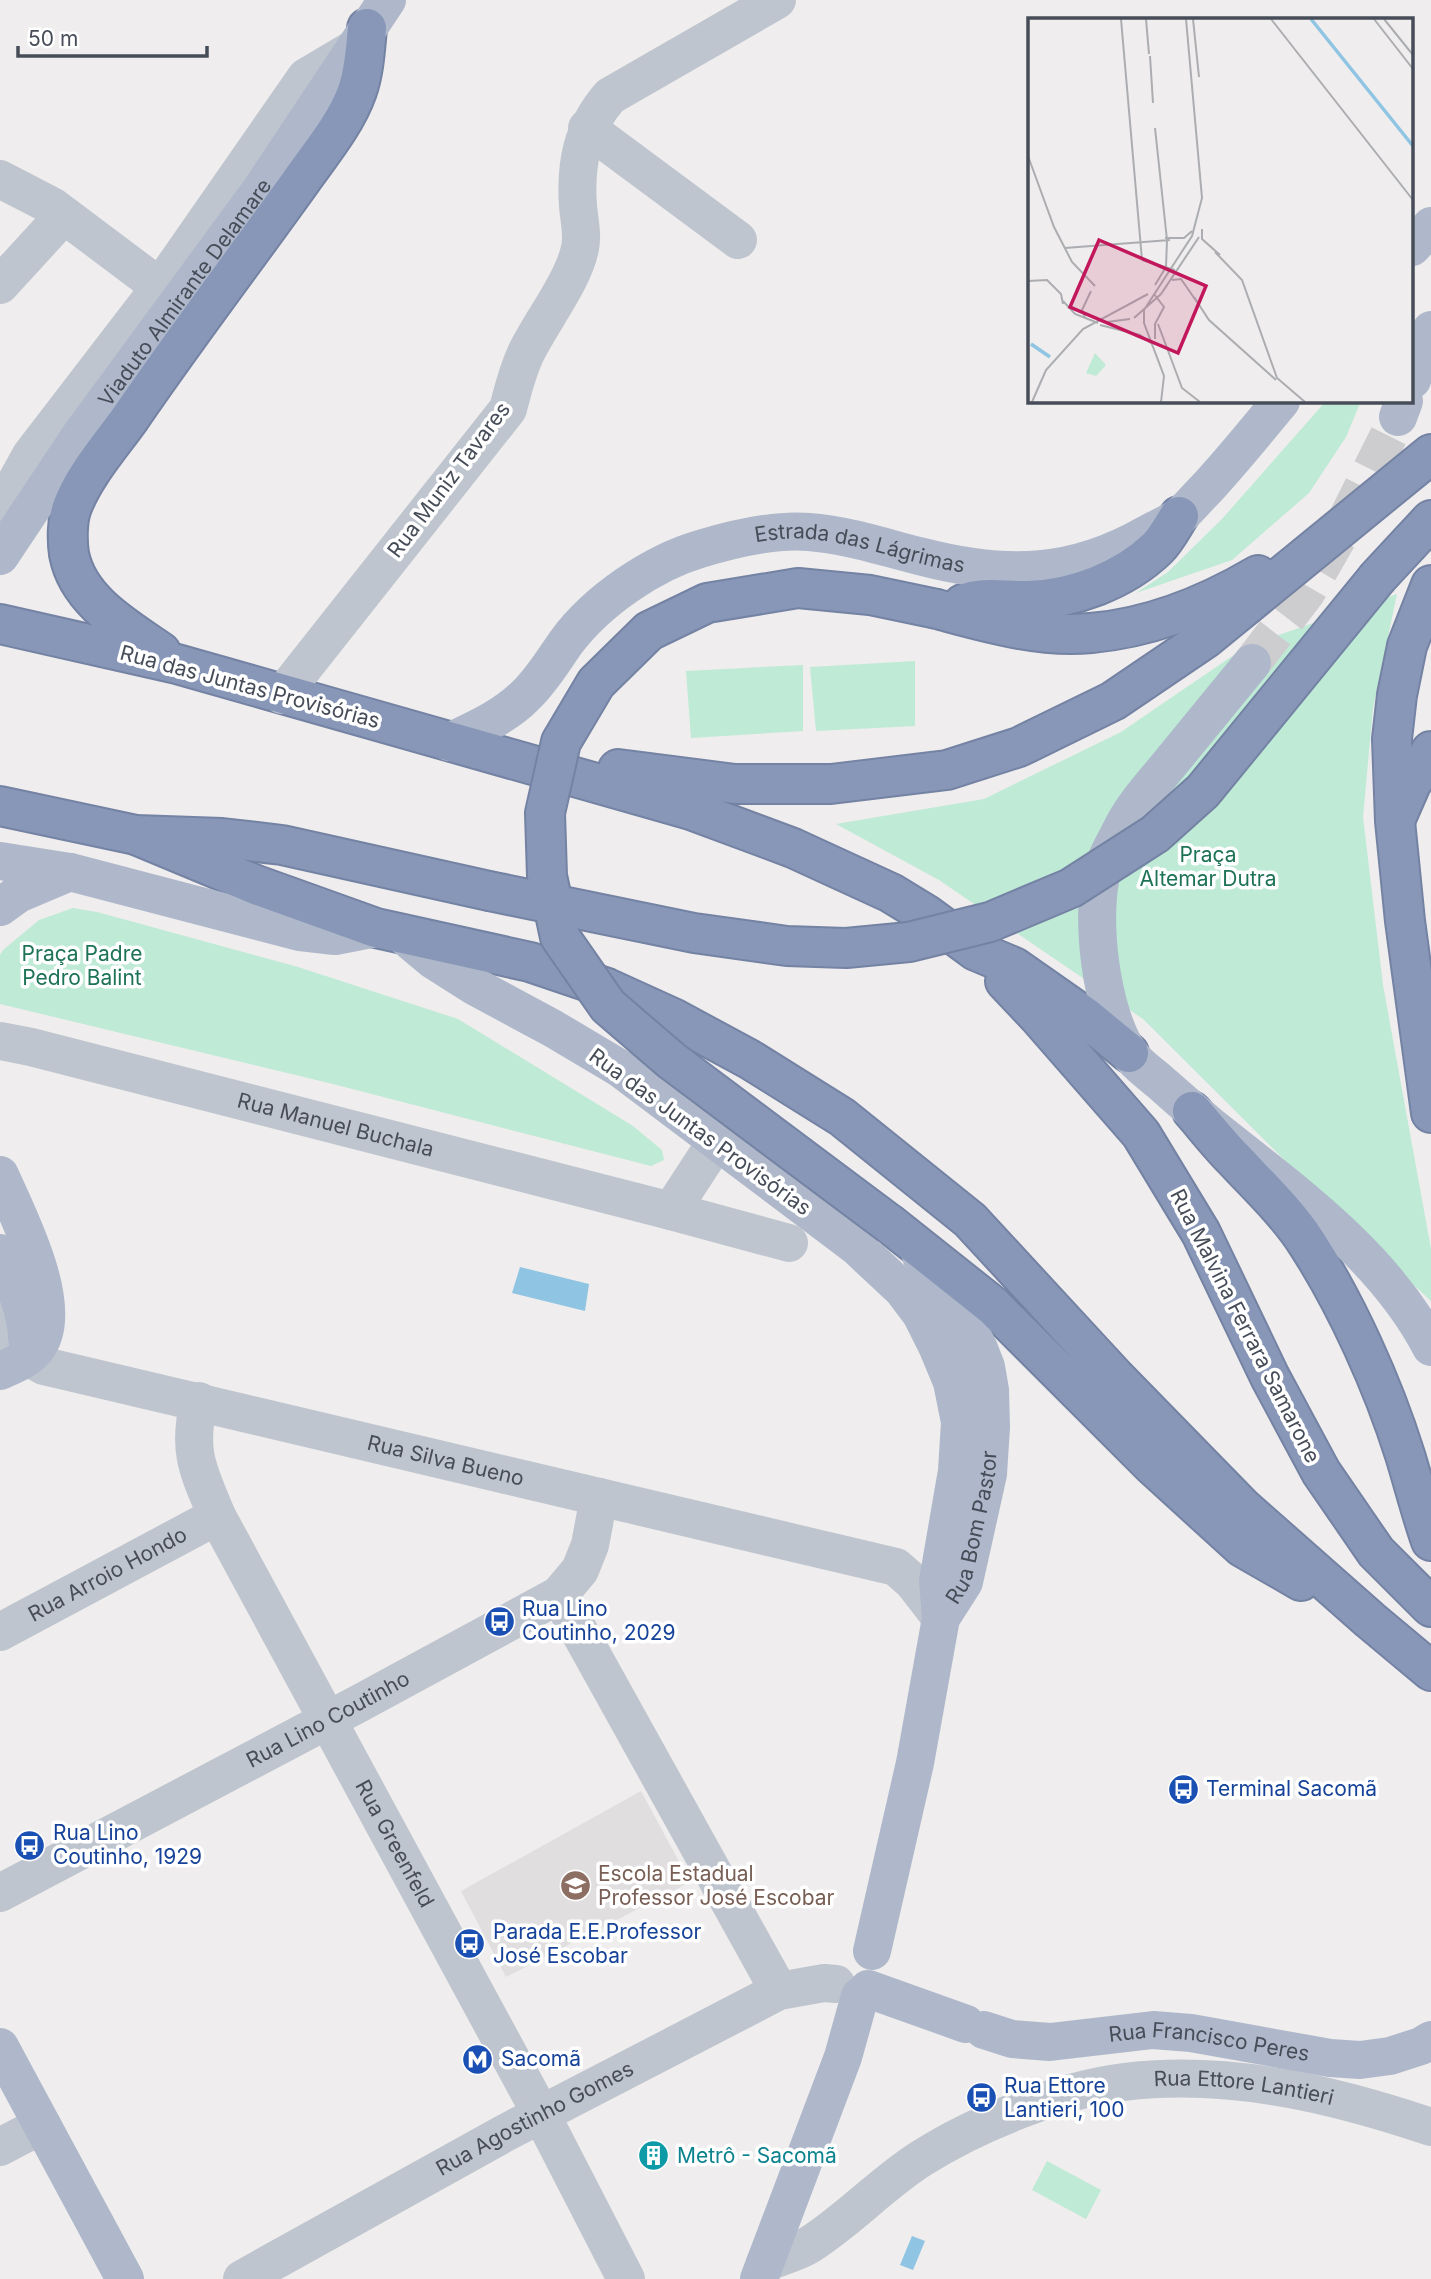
<svg xmlns="http://www.w3.org/2000/svg" width="1431" height="2279" font-family="Inter,sans-serif">
	<rect width="100%" height="100%" fill="#efeded"/>
	<polygon fill="#e0dede" points="641,1791 690,1882 506,1977 461,1891"/>
	<g fill="#beead6">
		<polygon points="1326,401 1361,401 1346,437 1309,493 1232,560 1136,593 1168,572 1222,519"/>
		<polygon points="1397,594 1373,708 1363,817 1383,985 1431,1249 1431,1301 1360,1235 1143,1019 939,880 836,824 984,799 1121,732 1247,646"/>
		<polygon points="915,661 915,726 816,731 810,667"/>
		<polygon points="803,665 803,731 691,738 686,671"/>
		<polygon points="73,908 97,912 298,967 458,1019 633,1126 662,1150 664,1160 651,1166 333,1084 0,1004 0,955 3,950 39,920"/>
		<polygon points="1047,2161 1101,2190 1086,2219 1032,2190"/>
	</g>
	<g fill="#8fc4e3">
		<polygon points="520,1267 589,1284 585,1311 512,1293"/>
		<polygon points="912,2236 925,2241 913,2270 900,2265"/>
	</g>
	<g fill="none" stroke-linecap="round" stroke-linejoin="round">
		<polyline stroke="#cdcdcf" stroke-width="38" stroke-dasharray="38 19" stroke-linecap="butt" points="1252,663 1306,593 1338,537 1398,417"/>
		<defs>
			<g id="highway">
				<polyline points="1378,577 1431,520"/>
				<polyline points="1431,585 1407,646 1397,695 1392,739 1395,821 1405,921 1431,1113"/>
				<path d="M963,604C983,595 1006,601 1028,600C1073,599 1124,580 1157,548C1166,539 1172,527 1179,516"/>
				<path d="M937,609C986,622 1039,638 1091,633C1150,628 1207,605 1258,575"/>
				<polyline points="0,624 177,664 691,810 793,848 891,893 927,915 976,951 1014,967 1084,1016 1129,1053"/>
				<path d="M161,652C125,627 78,601 69,554C67,540 67,520 72,507C84,475 110,446 130,418C184,339 242,263 298,185C318,156 345,125 357,91C364,71 365,49 367,28"/>
				<polyline points="618,769 735,784 831,784 947,770 1019,747 1113,701 1206,638 1431,454"/>
				<polyline points="0,806 136,835 222,838 282,845 489,891"/>
				<polyline points="1397,816 1411,784 1431,751"/>
				<polyline points="136,835 256,885 376,928 530,962 607,988 673,1018 749,1059 842,1117 970,1220 1115,1377 1242,1507 1370,1620 1431,1671"/>
				<polyline points="1005,981 1038,1016 1141,1134 1201,1233 1270,1377 1321,1472 1376,1552 1431,1607"/>
				<path d="M1192,1111C1206,1127 1219,1144 1234,1159C1259,1186 1287,1212 1307,1243C1347,1305 1383,1385 1405,1455C1414,1484 1421,1513 1431,1541"/>
				<polyline points="891,1225 993,1306 1152,1465 1242,1547 1301,1581"/>
			</g>
		</defs>
		<use href="#highway" stroke="#7482a3" stroke-width="42"/>
		<g stroke="#bfc5ce" stroke-width="38">
			<polyline points="587,128 738,240"/>
			<polyline points="0,179 52,206 160,287"/>
			<polyline points="0,285 64,215"/>
			<polyline points="0,511 31,455 160,287 306,77 355,48"/>
			<path d="M282,695L508,409C513,389 518,370 526,353C541,322 574,280 580,248C583,235 579,219 578,206C575,164 582,128 610,96L777,0"/>
			<path id="s1" d="M0,1041L31,1047L671,1211L789,1243"/>
			<polyline points="671,1211 716,1142"/>
			<path id="s2" d="M0,1316C12,1341 19,1354 44,1366L896,1567L913,1582L941,1618"/>
			<path id="s3" d="M199,1401C187,1452 198,1470 217,1516L541,2114L626,2279"/>
			<polyline points="559,1595 779,1991"/>
			<path id="s4" d="M0,1632L217,1516"/>
			<path id="s5" d="M0,1893L360,1703L559,1595L580,1570L590,1545L599,1497"/>
			<polyline points="0,2147 42,2125"/>
			<path id="s6" d="M765,2263C779,2257 796,2253 809,2245C849,2220 882,2183 922,2158C977,2123 1060,2090 1124,2082C1228,2069 1333,2094 1431,2127"/>
			<path id="s7" d="M242,2279L505,2133L779,1991L824,1983L836,1984"/>
		</g>
		<g stroke="#aeb8ca" stroke-width="38">
			<polyline points="1412,247 1431,226"/>
			<polyline points="1412,380 1431,330"/>
			<polyline points="1398,417 1404,401"/>
			<path id="s8" d="M0,556L80,436L260,191L387,0"/>
			<path d="M1252,663C1225,696 1198,729 1171,762C1154,783 1133,805 1121,830C1115,842 1107,855 1103,868C1089,915 1101,1013 1129,1053C1137,1065 1150,1073 1160,1082C1177,1097 1195,1113 1212,1127C1291,1190 1384,1256 1431,1347"/>
			<path id="s9" d="M449,742C476,729 504,717 525,696C542,680 554,659 567,641C597,601 652,563 700,549C733,539 774,529 809,532C848,535 886,548 923,557C1005,578 1072,577 1147,534C1158,528 1170,523 1180,516C1189,508 1197,498 1206,489C1232,461 1256,431 1281,401"/>
			<polyline points="0,861 70,872 300,932 335,936 376,928"/>
			<polyline points="0,907 18,894 70,872"/>
			<polyline points="402,934 433,960 474,986 552,1028 621,1069 856,1246 903,1290 921,1314 937,1346 952,1382 960,1422 957,1471 938,1581 941,1618"/>
			<path d="M0,1175C17,1214 68,1310 36,1349C27,1360 13,1365 0,1371"/>
			<path d="M0,1253C12,1280 26,1307 27,1338"/>
			<path id="s10" d="M872,1951L915,1763L941,1618L964,1582L988,1474L991,1427L990,1390L986,1367L979,1349L958,1308L921,1256"/>
			<polyline points="868,1989 966,2024"/>
			<path id="s11" d="M984,2030L1012,2039L1050,2042L1153,2030L1191,2033L1330,2058L1360,2060L1390,2056L1421,2046L1431,2040"/>
			<polyline points="0,2047 125,2279"/>
			<polyline points="759,2279 843,2057 860,1996"/>
		</g>
		<use href="#highway" stroke="#8897b8" stroke-width="38"/>
		<defs>
			<g id="highway-bridge">
				<polyline points="489,891 694,933 787,946 846,948 909,942 990,922 1071,888 1155,834 1203,791 1378,577"/>
				<polyline points="891,1225 672,1061 608,1006 560,937 547,876 545,813 561,742 596,683 649,631 707,603 798,588 870,595 937,609"/>
			</g>
		</defs>
		<use href="#highway-bridge" stroke="#7482a3" stroke-width="42" stroke-linecap="butt"/>
		<use href="#highway-bridge" stroke="#8897b8" stroke-width="38"/>
	</g>
	<defs>
		<symbol id="bus-disc" viewBox="-11 -11 22 22"><circle r="9.5" fill="#1a4fb4" stroke="#fff"/><path d="M-5-6H5V4H4V6H2V4H-2V6H-4V4H-5ZM-3.5-4V0h7V-4ZM-3.5 1.2v1.5H-2V1.2ZM2 1.2v1.5H3.5V1.2Z" fill="#fff"/></symbol>
		<symbol id="school-disc" viewBox="-11 -11 22 22"><circle r="9.5" fill="#8d6e63" stroke="#fff"/><path d="M0-5L7-2L0 1L-7-2ZM-4 1L0 2.5L4 1V4Q0 6-4 4Z" fill="#fff"/></symbol>
		<symbol id="metro-disc" viewBox="-11 -11 22 22"><circle r="9.5" fill="#1a4fb4" stroke="#fff"/><path d="M-5.5 5V-5H-3L0 0L3-5H5.5V5H3V-.5L0 4L-3-.5V5Z" fill="#fff"/></symbol>
		<symbol id="building-disc" viewBox="-11 -11 22 22"><circle r="9.5" fill="#0f9aa8" stroke="#fff"/><path d="M-4-6H4V6H1V3H-1V6H-4ZM-2.5-4.3h1.7v1.8h-1.7ZM.8-4.3h1.7v1.8H.8ZM-2.5-1h1.7V.8h-1.7ZM.8-1h1.7V.8H.8Z" fill="#fff"/></symbol>
	</defs>
	<g fill-rule="evenodd">
		<use href="#bus-disc" x="482" y="1604" width="35" height="35"/>
		<use href="#bus-disc" x="1166" y="1772" width="35" height="35"/>
		<use href="#bus-disc" x="12" y="1828" width="35" height="35"/>
		<use href="#school-disc" x="558" y="1868" width="35" height="35"/>
		<use href="#bus-disc" x="452" y="1926" width="35" height="35"/>
		<use href="#metro-disc" x="460" y="2042" width="35" height="35"/>
		<use href="#bus-disc" x="964" y="2080" width="35" height="35"/>
		<use href="#building-disc" x="636" y="2138" width="35" height="35"/>
	</g>
	<g text-anchor="middle" stroke-width="7" stroke-linejoin="round" paint-order="stroke">
		<g font-size="21" fill="#474d58" stroke="#fff">
			<text dy="7" stroke="none"><textPath href="#s8" startOffset="322">Viaduto Almirante Delamare</textPath></text>
			<text transform="translate(449 480) rotate(-53)" y="7">Rua Muniz Tavares</text>
			<text dy="7" stroke="none"><textPath href="#s9" startOffset="486">Estrada das Lágrimas</textPath></text>
			<text transform="translate(250 687) rotate(15)" y="7">Rua das Juntas Provisórias</text>
			<text dy="7" stroke="none"><textPath href="#s1" startOffset="346">Rua Manuel Buchala</textPath></text>
			<text transform="translate(700 1132) rotate(36)" y="7">Rua das Juntas Provisórias</text>
			<text transform="translate(1245 1326) rotate(63)" y="7">Rua Malvina Ferrara Samarone</text>
			<text dy="7" stroke="none"><textPath href="#s2" startOffset="481">Rua Silva Bueno</textPath></text>
			<text dy="7" stroke="none"><textPath href="#s10" startOffset="438">Rua Bom Pastor</textPath></text>
			<text dy="7" stroke="none"><textPath href="#s4" startOffset="122">Rua Arroio Hondo</textPath></text>
			<text dy="7" stroke="none"><textPath href="#s5" startOffset="371">Rua Lino Coutinho</textPath></text>
			<text dy="7" stroke="none"><textPath href="#s3" startOffset="492">Rua Greenfeld</textPath></text>
			<text dy="7" stroke="none"><textPath href="#s11" startOffset="228">Rua Francisco Peres</textPath></text>
			<text dy="7" stroke="none"><textPath href="#s6" startOffset="528">Rua Ettore Lantieri</textPath></text>
			<text dy="7" stroke="none"><textPath href="#s7" startOffset="334">Rua Agostinho Gomes</textPath></text>
		</g>
		<g font-size="21" fill="#1e7357" stroke="#fff">
			<text x="1208" y="862">Praça<tspan x="1208" dy="24">Altemar Dutra</tspan></text>
			<text x="82" y="961">Praça Padre<tspan x="82" dy="24">Pedro Balint</tspan></text>
		</g>
		<g font-size="21" fill="#164399" stroke="#fff" text-anchor="start">
			<text x="522" y="1616">Rua Lino<tspan x="522" dy="24">Coutinho, 2029</tspan></text>
			<text x="1206" y="1796">Terminal Sacomã</text>
			<text x="53" y="1840">Rua Lino<tspan x="53" dy="24">Coutinho, 1929</tspan></text>
			<text x="493" y="1939">Parada E.E.Professor<tspan x="493" dy="24">José Escobar</tspan></text>
			<text x="501" y="2066">Sacomã</text>
			<text x="1004" y="2093">Rua Ettore<tspan x="1004" dy="24">Lantieri, 100</tspan></text>
		</g>
		<g font-size="21" fill="#785e54" stroke="#fff" text-anchor="start">
			<text x="598" y="1881">Escola Estadual<tspan x="598" dy="24">Professor José Escobar</tspan></text>
		</g>
		<g font-size="21" fill="#0d838f" stroke="#fff" text-anchor="start">
			<text x="677" y="2163">Metrô - Sacomã</text>
		</g>
	</g>
	<g transform="translate(1028 18)">
		<rect width="385" height="385" fill="#efeded"/>
		<path d="M67,335L78,347L68,358L58,355Z" fill="#beead6"/>
		<path fill="none" stroke="#8fc4e3" stroke-width="3.5" d="M283,1L385,128M3,326L22,339"/>
		<path fill="none" stroke="#acadb1" stroke-width="2" d="M93,1L114,242M118,1L121,36M165,1L171,59M243,1L385,182M346,1L385,51M356,1L385,37M122,38L125,85M127,110L139,222M0,138L26,209L44,244L67,268M174,211V221L192,237M137,220H156L164,213M37,230L142,222M187,234L214,262L249,360L277,384M114,242L147,252M144,262L153,261L169,284M0,263L19,262L33,276L35,286M127,267L138,249L139,222M126,276L136,289L127,306V321M166,279L181,302L248,362M35,283L47,296L70,305M57,299L54,292L63,273M106,300L133,276L171,219M79,304L102,301M130,306L154,370L172,384M72,307L112,317L124,326M4,384L18,352L55,311L120,276M133,384L136,358L116,305V292L164,218L174,180L158,1"/>
		<path fill="#c2185b" fill-opacity="0.15" stroke="#c2185b" stroke-width="3.5" d="M71,222L178,268L150,335L42,289Z"/>
		<rect width="385" height="385" fill="none" stroke="#474d58" stroke-width="3.5"/>
	</g>
	<path d="M18 46v10h189v-10" fill="none" stroke="#474d58" stroke-width="3.5"/>
	<text x="28" y="46" font-size="21" fill="#474d58" stroke="#ffffff" stroke-width="5" paint-order="stroke">50 m</text>
</svg>
